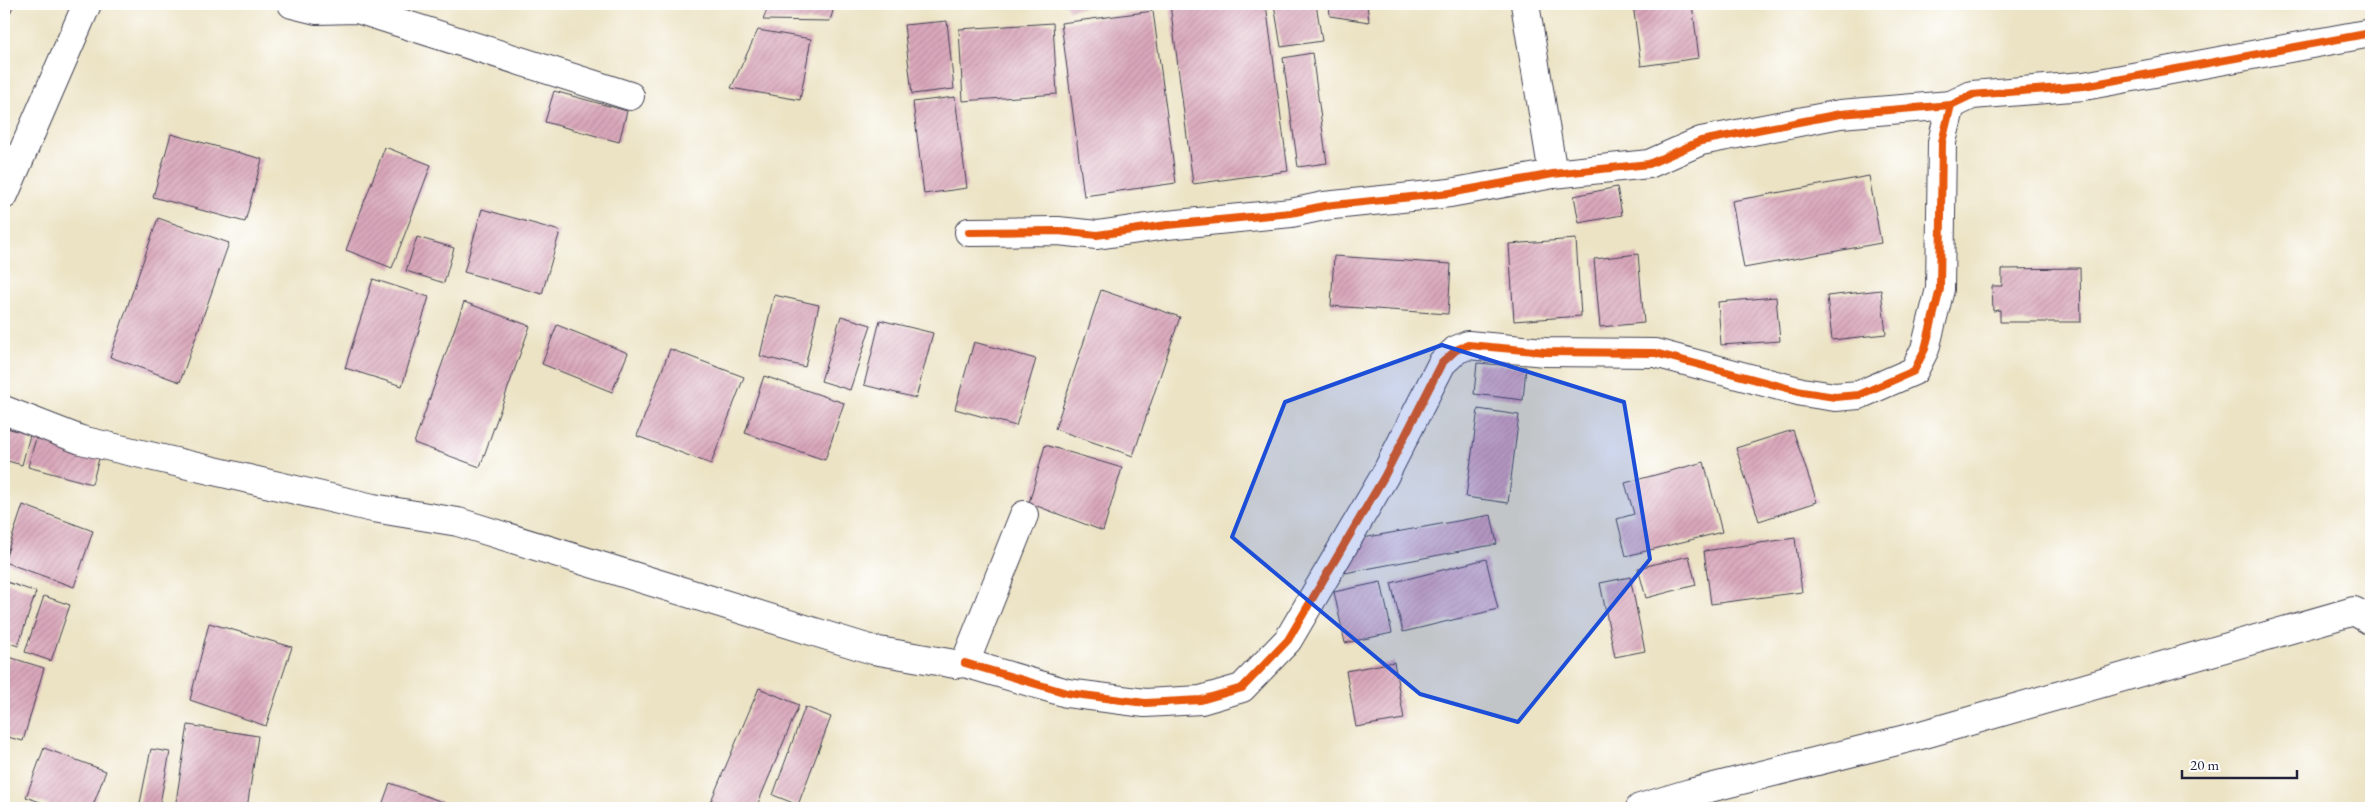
<svg xmlns="http://www.w3.org/2000/svg" width="2375" height="812" font-family="'EB Garamond',serif">
	<defs>
		<pattern id="building-hatch" width="6" height="6" patternUnits="userSpaceOnUse" patternTransform="scale(1.25)"><rect width="6" height="6" fill="#d9a7ba"/><path d="M-1 1l2-2M0 6l6-6M5 7l2-2" fill="none" stroke="#ba8fa1"/></pattern>
	</defs>
	<rect width="100%" height="100%" fill="#fff"/>
	<filter id="ink" filterUnits="userSpaceOnUse"><feTurbulence type="fractalNoise" baseFrequency=".02" numOctaves="2"/><feDisplacementMap in="SourceGraphic" scale="10" xChannelSelector="R" yChannelSelector="G"/><feConvolveMatrix kernelMatrix="1 2 1 2 8 2 1 2 1" color-interpolation-filters="sRGB"/></filter>
	<filter id="wash" filterUnits="userSpaceOnUse"><feTurbulence type="fractalNoise" baseFrequency=".0096" numOctaves="4" result="noise"/><feDisplacementMap in="SourceGraphic" scale="20" xChannelSelector="R" yChannelSelector="G"/><feGaussianBlur stdDeviation="1.12" result="paint"/><feColorMatrix in="noise" values="0 0 0 0 0 0 0 0 0 0 0 0 0 0 0 0 0 1.4 0 .05"/><feComposite in="paint" operator="in"/></filter>
	<g filter="url(#wash)">
		<rect width="100%" height="100%" fill="#ece3c4"/>
		<g id="blocks">
			<g fill="url(#building-hatch)">
				<polygon points="4,4 14,4 4,27"/>
				<polygon points="769,4 835,4 830,21 763,20"/>
				<polygon points="1067,4 1099,4 1099,5 1068,10"/>
				<polygon points="1170,4 1266,4 1288,171 1193,184"/>
				<polygon points="1274,4 1316,4 1322,41 1281,47"/>
				<polygon points="1329,4 1367,4 1369,22 1330,16"/>
				<polygon points="1633,4 1692,4 1699,58 1641,66"/>
				<polygon points="1153,11 1176,183 1084,196 1061,23"/>
				<polygon points="947,21 954,89 912,94 904,25"/>
				<polygon points="1053,23 1057,94 963,101 959,29"/>
				<polygon points="758,30 811,39 800,100 731,88"/>
				<polygon points="1312,53 1327,163 1298,167 1283,58"/>
				<polygon points="554,91 627,111 619,142 545,122"/>
				<polygon points="955,97 967,188 924,194 913,102"/>
				<polygon points="171,134 262,159 245,222 153,197"/>
				<polygon points="385,147 431,165 392,268 346,250"/>
				<polygon points="1869,176 1881,243 1744,268 1732,201"/>
				<polygon points="1617,187 1622,215 1579,223 1574,196"/>
				<polygon points="482,209 560,231 542,294 464,272"/>
				<polygon points="158,218 229,243 180,382 110,357"/>
				<polygon points="417,237 454,248 444,283 406,271"/>
				<polygon points="1576,239 1581,316 1514,321 1509,244"/>
				<polygon points="1638,254 1644,323 1600,327 1594,259"/>
				<polygon points="1334,256 1451,264 1448,314 1331,306"/>
				<polygon points="2080,268 2081,322 2000,322 2000,310 1993,311 1992,286 2002,286 2002,269"/>
				<polygon points="373,279 429,297 402,386 345,368"/>
				<polygon points="1101,290 1180,317 1133,456 1055,429"/>
				<polygon points="1881,290 1886,334 1832,340 1827,296"/>
				<polygon points="774,295 819,305 805,367 760,356"/>
				<polygon points="1776,297 1780,341 1721,345 1718,302"/>
				<polygon points="464,302 530,326 480,467 414,443"/>
				<polygon points="841,316 871,325 850,390 821,381"/>
				<polygon points="880,320 933,333 916,398 864,385"/>
				<polygon points="557,325 628,353 612,392 542,364"/>
				<polygon points="974,342 1036,359 1016,426 955,409"/>
				<polygon points="670,349 744,377 711,464 637,436"/>
				<polygon points="1477,363 1526,367 1523,400 1474,394"/>
				<polygon points="764,376 844,403 825,460 745,433"/>
				<polygon points="1478,409 1519,415 1508,503 1466,497"/>
				<polygon points="4,427 30,435 22,465 4,460"/>
				<polygon points="1793,430 1817,502 1759,521 1736,448"/>
				<polygon points="36,438 100,455 92,484 28,467"/>
				<polygon points="1045,445 1122,468 1103,531 1029,503"/>
				<polygon points="1704,462 1722,532 1626,556 1617,519 1634,514 1625,483"/>
				<polygon points="23,505 93,531 74,587 4,562"/>
				<polygon points="1491,515 1497,544 1345,573 1357,539"/>
				<polygon points="1795,538 1802,592 1711,604 1704,551"/>
				<polygon points="1689,556 1696,585 1646,598 1638,568"/>
				<polygon points="1486,559 1498,609 1403,632 1391,583"/>
				<polygon points="1630,577 1645,651 1615,657 1600,583"/>
				<polygon points="4,581 36,592 18,646 4,641"/>
				<polygon points="1381,582 1392,633 1345,643 1334,592"/>
				<polygon points="44,596 70,605 51,661 25,652"/>
				<polygon points="209,623 292,647 266,726 190,700"/>
				<polygon points="9,657 44,668 23,741 4,736 4,674"/>
				<polygon points="1394,662 1404,719 1356,727 1346,671"/>
				<polygon points="759,688 799,705 756,808 708,808"/>
				<polygon points="805,707 831,717 798,805 773,795"/>
				<polygon points="188,725 258,736 247,808 175,808"/>
				<polygon points="44,748 106,771 92,808 57,808 26,797"/>
				<polygon points="151,749 170,752 159,808 139,808"/>
				<polygon points="390,783 459,808 381,808"/>
			</g>
		</g>
	</g>
	<g filter="url(#ink)">
		<use href="#blocks" fill-opacity="0" stroke="#403f50" stroke-width="1"/>
		<g fill="none" stroke-linecap="round" stroke-linejoin="round">
			<defs>
				<g id="minor">
					<polyline points="292,4 316,10 357,9 630,96"/>
					<polyline points="1525,4 1553,174"/>
					<polyline points="4,195 87,4"/>
					<polyline points="969,232 1058,231 1097,235 1167,225 1291,213 1324,206 1450,193 1553,174 1649,164 1701,141 1840,114 1951,105 1972,95 2084,86 2371,33"/>
					<polyline points="4,410 81,440 373,508 458,522 873,650 955,664 965,663 1024,515"/>
					<polyline points="965,663 1067,693 1145,703 1201,700 1242,688 1288,640 1384,477 1442,363 1456,350 1468,345 1545,352 1655,353 1802,392 1835,397 1859,395 1914,371 1925,349 1940,289 1942,142 1951,105"/>
					<polyline points="1640,808 1690,793 1921,735 2354,611 2371,621"/>
				</g>
			</defs>
			<use href="#minor" stroke="#403f50" stroke-width="30"/>
			<use href="#minor" stroke="#fff" stroke-width="28"/>
			<defs>
				<g id="cycleway">
					<polyline points="969,232 1058,231 1097,235 1167,225 1291,213 1324,206 1450,193 1553,174 1649,164 1701,141 1840,114 1951,105 1972,95 2084,86 2371,33"/>
					<polyline points="965,663 1067,693 1145,703 1201,700 1242,688 1288,640 1384,477 1442,363 1456,350 1468,345 1545,352 1655,353 1802,392 1835,397 1859,395 1914,371 1925,349 1940,289 1942,142 1951,105"/>
				</g>
			</defs>
			<use href="#cycleway" stroke="#fff" stroke-width="11"/>
			<use href="#cycleway" stroke="#e8590c" stroke-width="8"/>
		</g>
	</g>
	<path fill="#1d4ed8" fill-opacity="0.2" stroke="#1d4ed8" stroke-width="4" stroke-linejoin="round" d="M1442,345L1624,402L1650,559L1518,722L1420,694L1232,537L1285,402Z"/>
	<rect width="2375" height="812" fill="none" stroke="#fff" stroke-width="20"/>
	<path d="M2182 770v8h115v-8" fill="none" stroke="#22223b" stroke-width="2.5"/>
	<text x="2190" y="770" font-size="15" fill="#22223b" stroke="#ffffff" stroke-width="4" paint-order="stroke">20 m</text>
</svg>
